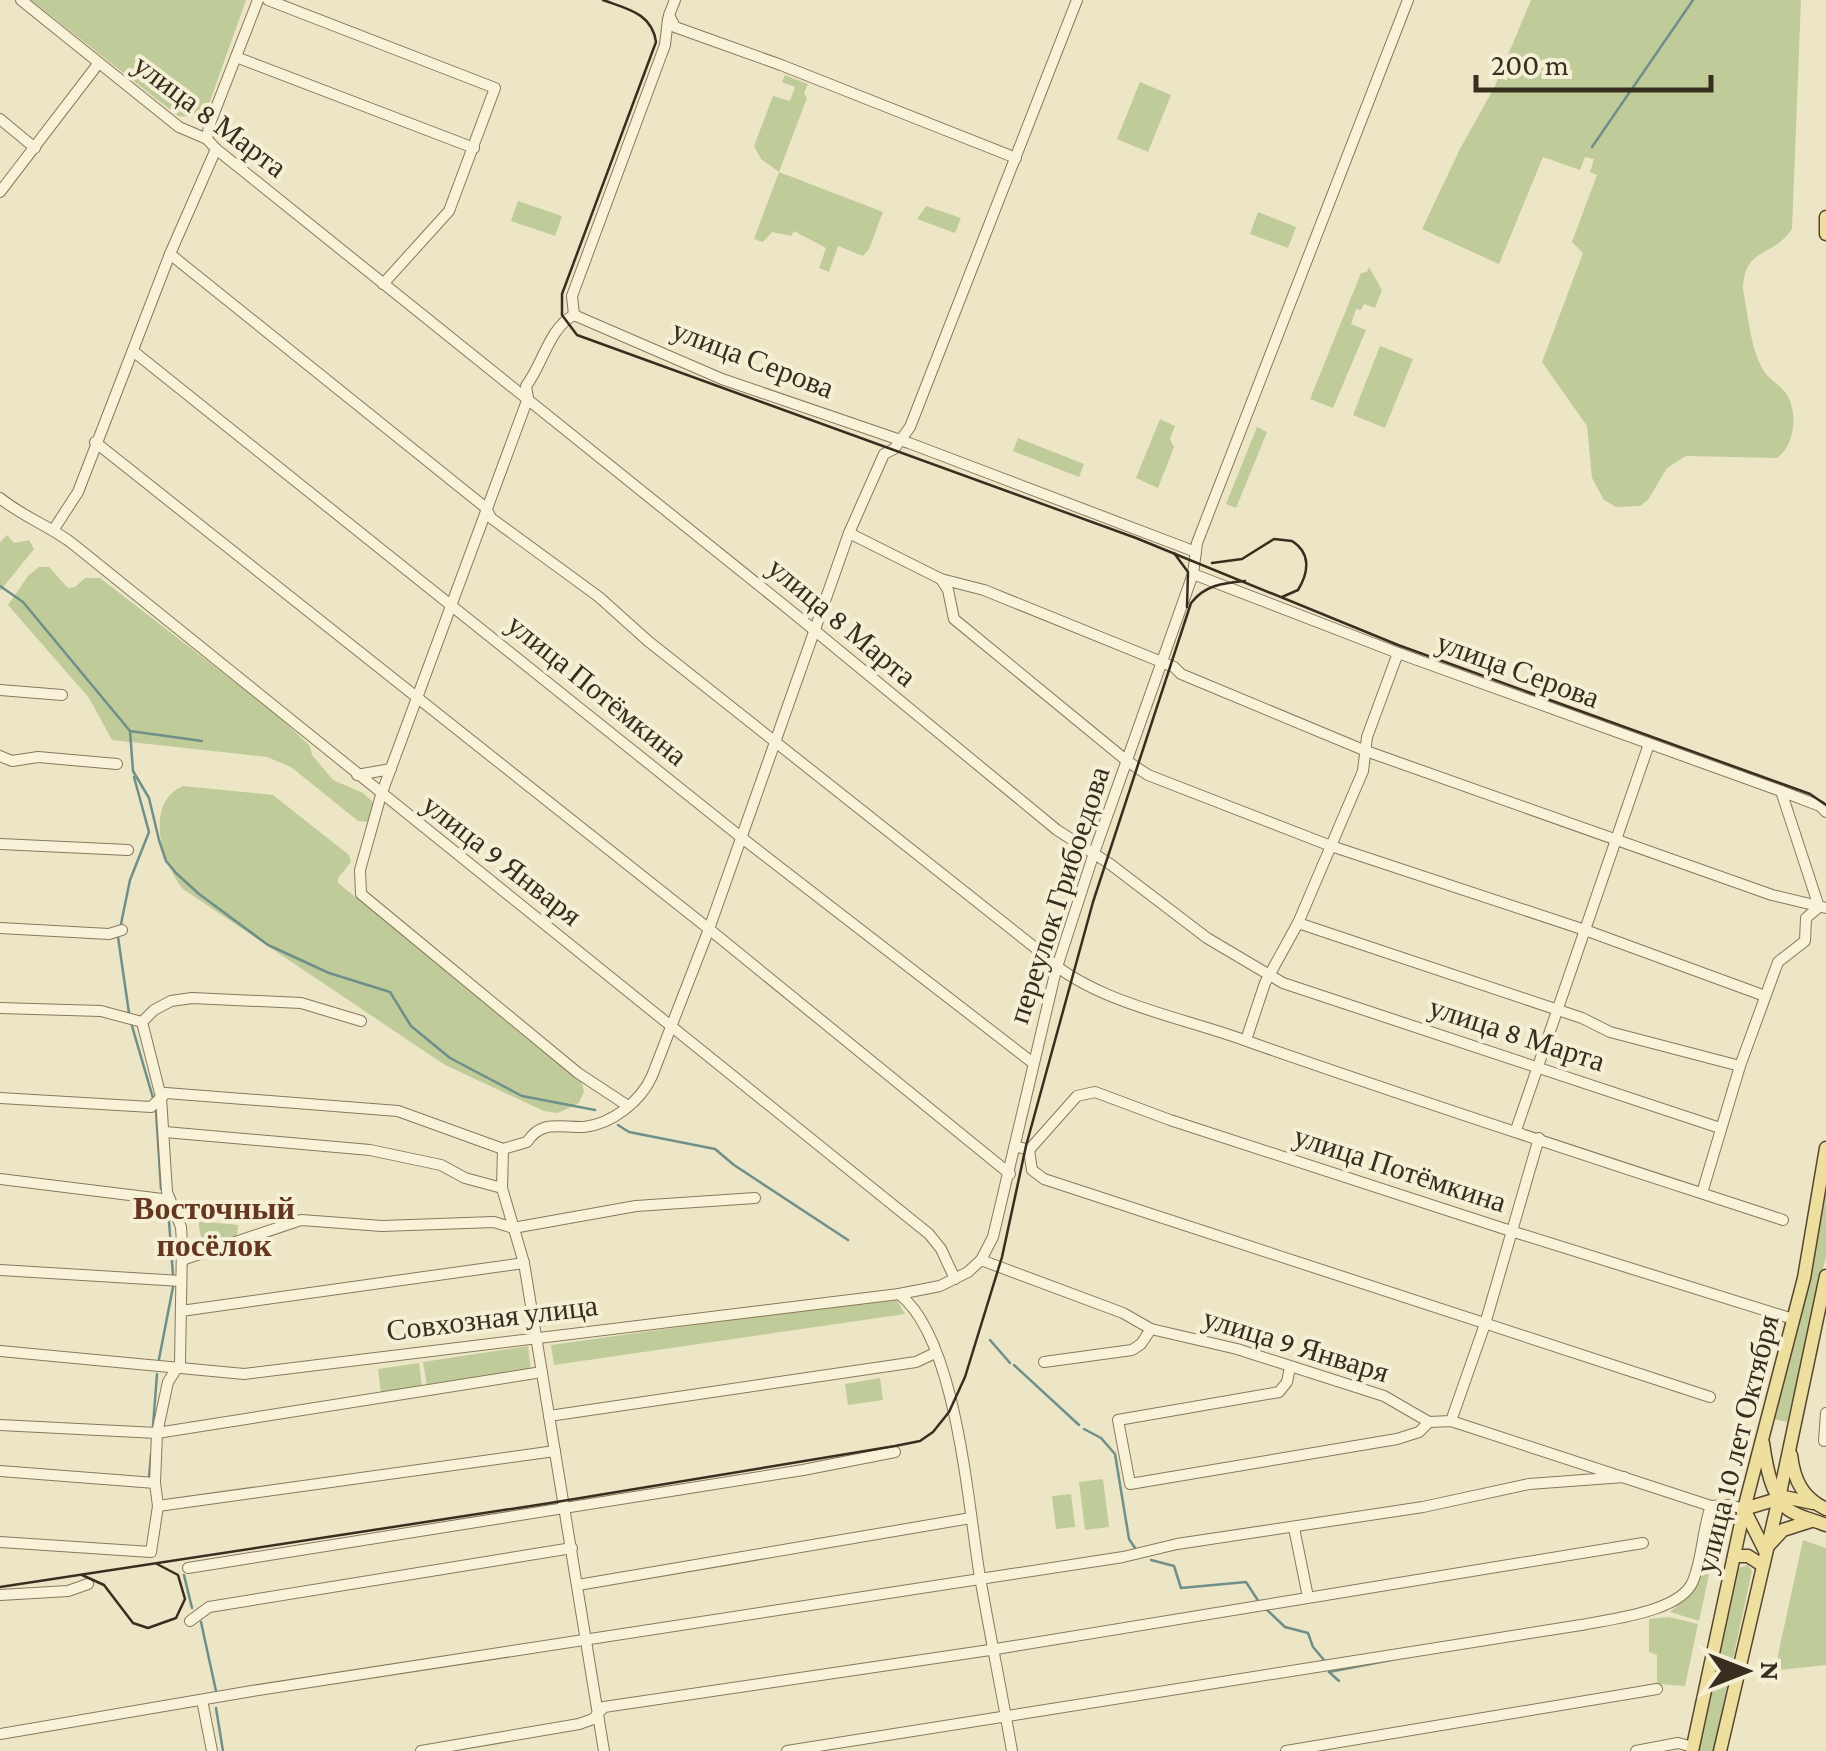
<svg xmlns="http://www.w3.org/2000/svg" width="1826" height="1751" font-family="'Crimson Pro',serif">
	<rect width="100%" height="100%" fill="#ede6c6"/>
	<g fill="#c0cb9a">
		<path d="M31,0H246L209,104C202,115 191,118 178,116Z"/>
		<path d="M1531,0H1801L1792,229C1773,258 1744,246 1743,290C1748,314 1750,344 1761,366C1766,378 1780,384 1787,395C1798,413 1795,446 1777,458L1686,456L1667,468L1648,500L1640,506L1616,507L1604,500L1592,478L1587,426L1542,362L1583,253L1572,242L1597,175L1590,172L1594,159L1585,157L1580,170L1543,157L1499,264L1422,229L1460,149L1495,86Z"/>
		<polygon points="785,75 808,84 804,93 807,98 779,172 883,212 869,249 863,256 838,246 829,272 819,268 826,248 794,231 791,236 772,232 763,242 754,239 779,172 761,159 754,146 773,96 790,101 795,87 782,82"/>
		<polygon points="1140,82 1171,95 1148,152 1117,139"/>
		<polygon points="518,201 562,216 555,236 511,221"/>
		<polygon points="926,206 961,218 955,233 917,219"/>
		<polygon points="1258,212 1296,227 1288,248 1250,234"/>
		<polygon points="1369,267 1382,290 1375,308 1364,304 1361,310 1356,309 1351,324 1366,330 1333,408 1310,399 1361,273 1367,272"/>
		<polygon points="1380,346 1413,359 1385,428 1353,415"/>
		<polygon points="1160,419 1175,426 1170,439 1174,447 1158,488 1136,478"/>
		<polygon points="1257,427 1267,432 1236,508 1226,504"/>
		<polygon points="1018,438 1084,464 1079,477 1013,451"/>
		<polygon points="7,535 14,543 29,540 34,549 0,591 0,542"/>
		<polygon points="39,567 49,567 68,588 75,587 85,578 100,578 276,714 310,746 312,755 333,780 363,793 374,803 370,822 358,821 291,767 267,757 112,740 89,698 8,605 28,576"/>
		<path d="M183,786L273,795L349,855L351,862L338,878V883L581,1079L584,1092L579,1103L558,1113L544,1111L445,1065L183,889C161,862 144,803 183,786Z"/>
		<polygon points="1826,1191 1826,1256 1787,1422 1774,1419 1812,1270"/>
		<polygon points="198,1221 238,1225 237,1236 203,1249"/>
		<polygon points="895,1297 905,1314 554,1365 551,1345"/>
		<polygon points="528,1346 531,1371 427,1386 423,1362"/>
		<polygon points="419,1363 422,1387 381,1393 378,1369"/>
		<polygon points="880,1378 883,1400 848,1405 845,1384"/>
		<polygon points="1103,1479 1109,1527 1085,1530 1079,1482"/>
		<polygon points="1071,1494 1075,1527 1056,1529 1052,1496"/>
		<polygon points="1714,1509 1723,1509 1699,1621 1670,1612 1690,1595"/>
		<polygon points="1803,1540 1826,1548 1826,1665 1780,1670 1776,1664"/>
		<polygon points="1748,1565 1752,1571 1713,1751 1699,1751 1739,1568"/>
		<polygon points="1669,1617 1698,1624 1685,1686 1657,1684 1657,1655 1649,1652 1649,1619"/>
	</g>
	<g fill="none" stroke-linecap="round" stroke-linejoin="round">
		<g stroke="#6e8f8a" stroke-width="2.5">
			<polyline points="1592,147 1693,0"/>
			<polyline points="0,586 23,602 130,731 133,771 149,798 159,840 166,861 176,873 199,894 268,945 329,973 390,992 411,1026 450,1058 522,1096 595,1110"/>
			<polyline points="130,731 202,741"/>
			<polyline points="121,924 130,880 149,832 134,777"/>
			<polyline points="118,937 129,1013"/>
			<polyline points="132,1026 153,1098"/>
			<polyline points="156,1111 161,1189"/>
			<polyline points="618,1125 629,1132 715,1149 734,1165 848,1240"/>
			<polyline points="168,1208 173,1275"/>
			<polyline points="990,1340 1010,1363"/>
			<polyline points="159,1359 173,1287"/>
			<polyline points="1014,1365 1079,1425"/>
			<polyline points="153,1426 157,1374"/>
			<polyline points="1084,1429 1101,1438 1115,1454 1129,1539 1135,1548"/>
			<polyline points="149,1478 151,1454"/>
			<polyline points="1151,1560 1174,1566 1181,1588 1246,1582 1259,1602"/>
			<polyline points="184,1575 192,1608"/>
			<polyline points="1265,1608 1285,1627 1308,1633 1313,1647 1324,1660"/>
			<polyline points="201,1622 216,1691"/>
			<polyline points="1329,1672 1391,1660"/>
			<polyline points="1329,1672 1339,1681"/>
			<polyline points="216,1708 223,1751"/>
		</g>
		<defs>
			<g id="minor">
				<polyline points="21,0 179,127 207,139 216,149 791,611 1057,830 1110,864 1207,938 1283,983 1720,1128"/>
				<polyline points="268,0 495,88 449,211 383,284"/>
				<polyline points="675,0 669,15 675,27 781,65 1016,158"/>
				<polyline points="236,57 474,148"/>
				<polyline points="0,119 35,148"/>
				<polyline points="207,139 209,126 258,0"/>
				<polyline points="0,192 98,64"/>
				<path d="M170,254L486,508L491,518L599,597L648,641L1038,950C1087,1001 1178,1016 1244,1040C1423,1103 1603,1161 1783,1220"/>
				<path d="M574,315C549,328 543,364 526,386L528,398L381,795L360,870L361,894L578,1073L628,1106"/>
				<polyline points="574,315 722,379 909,443 1196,552"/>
				<polyline points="574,315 572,296 665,45 668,19"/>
				<polyline points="133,351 742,838 1033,1063"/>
				<polyline points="95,442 709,929 1010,1174"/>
				<path d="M0,498C23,517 50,526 73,544L929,1234L941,1249L955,1279"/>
				<polyline points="54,529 78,492 170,254 216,149"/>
				<polyline points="849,533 941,579 984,590 1174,667 1181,674 1366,751 1772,895 1826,908"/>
				<polyline points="1193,574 1398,653 1781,791 1820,806 1826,812"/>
				<polyline points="941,579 948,590 954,619 1127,761 1148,775 1331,846 1585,930 1765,996"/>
				<polyline points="0,690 62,695"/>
				<polyline points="0,756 12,761 38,757 117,764"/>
				<polyline points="357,775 391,769"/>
				<polyline points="1781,791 1819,907"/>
				<polyline points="0,844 128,850"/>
				<polyline points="1298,923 1582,1018 1610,1032 1740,1066"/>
				<polyline points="0,928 109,934 122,930"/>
				<polyline points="0,1008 101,1011 142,1022 154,1010 171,1001 192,998 301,1003 361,1021"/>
				<polyline points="1246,1040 1265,983 1298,923 1363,771 1367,737 1398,653"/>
				<path d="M0,1098L151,1107L166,1093L398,1111L503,1149L527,1142C542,1119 561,1128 584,1127C612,1124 641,1101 652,1076L709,929L849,533L884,454L894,449L910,427L1077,0"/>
				<polyline points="1516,1130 1649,744"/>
				<polyline points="165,1132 370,1150 441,1165 465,1178 502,1188"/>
				<polyline points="1015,1146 1029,1150 1077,1096 1095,1092 1170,1120 1511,1231 1793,1319"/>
				<polyline points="503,1149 502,1188 524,1263 604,1751"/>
				<polyline points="1029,1150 1032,1170 1044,1179 1710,1397"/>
				<polyline points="0,1179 170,1200"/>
				<polyline points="1702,1193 1740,1066 1778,962 1805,941 1806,918 1819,907"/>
				<polyline points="182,1260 301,1220 382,1226 494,1222 513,1228 636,1206 755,1198"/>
				<polyline points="981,1260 1123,1313 1151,1329 1237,1349 1384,1396 1429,1422 1451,1421 1711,1506 1729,1505 1744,1509"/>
				<polyline points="0,1270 181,1281"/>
				<path d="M899,1294C957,1338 968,1507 980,1577C990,1635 1002,1693 1012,1751"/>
				<polyline points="181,1311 524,1263"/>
				<polyline points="0,1351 244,1374 899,1294 940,1286 968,1272 981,1260 993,1237 1056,970 1094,853 1193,574 1197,543 1408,0"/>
				<polyline points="1044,1362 1132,1350 1141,1344 1151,1329"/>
				<polyline points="1290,1367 1287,1382 1279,1392 1118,1420 1130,1484 1397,1439 1419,1432 1429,1422"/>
				<polyline points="549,1416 916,1362 935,1353"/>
				<polyline points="1451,1421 1485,1324 1539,1138"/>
				<polyline points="0,1425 157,1433 542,1372"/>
				<polyline points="1824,1441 1826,1413"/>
				<polyline points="0,1471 155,1483"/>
				<polyline points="158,1506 555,1451"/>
				<polyline points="1294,1528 1308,1597"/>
				<polyline points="0,1542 151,1552 158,1506 155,1483 157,1433 168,1382 180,1363 182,1244 181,1227 167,1192 161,1097 142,1022"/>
				<polyline points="188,1568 803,1470 895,1452"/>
				<polyline points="578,1585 971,1518"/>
				<polyline points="0,1595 68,1591 88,1584"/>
				<polyline points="190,1621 209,1607 572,1548"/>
				<polyline points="202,1700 212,1751"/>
				<polyline points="0,1734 252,1691 1123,1557 1177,1544 1423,1507 1529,1484 1624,1477"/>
				<polyline points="421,1751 579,1724 593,1719 604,1707 990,1650 1643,1543"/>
				<path d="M787,1751L1581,1625C1610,1619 1681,1612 1693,1581C1703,1557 1702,1530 1711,1506"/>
				<polyline points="1286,1751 1657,1689"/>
				<polyline points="1636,1751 1678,1743 1693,1747"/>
			</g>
			<g id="major">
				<polyline points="1826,217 1826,234"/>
				<path d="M1763,1443C1766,1464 1771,1497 1789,1510C1799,1517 1814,1520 1826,1525"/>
				<path d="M1791,1455C1794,1481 1803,1498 1826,1509"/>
				<polyline points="1744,1509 1784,1497 1813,1503"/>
				<polyline points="1744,1509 1765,1551"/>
				<polyline points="1769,1545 1783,1530 1811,1521"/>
				<polyline points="1734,1556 1748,1556 1762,1565"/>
				<polyline points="1692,1751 1744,1509 1804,1278 1826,1148"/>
				<polyline points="1720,1751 1779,1498 1826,1276"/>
			</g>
		</defs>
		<use href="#minor" stroke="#88785c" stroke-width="12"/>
		<use href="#major" stroke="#564630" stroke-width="15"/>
		<use href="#minor" stroke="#f8f2d9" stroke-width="10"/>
		<use href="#major" stroke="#eedf9f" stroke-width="12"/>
		<g stroke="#382e1f" stroke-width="2.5">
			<path d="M603,0C627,9 652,13 656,42L562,294V315L577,335L1136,538L1398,645L1810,794L1826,805"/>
			<polyline points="1174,553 1188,572 1187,607"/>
			<path d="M1212,563L1242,559L1274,539L1292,541C1311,553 1309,572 1298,590L1282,597"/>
			<polyline points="82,1575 104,1585 133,1623 148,1628 176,1618 185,1599 178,1575 157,1564"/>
			<path d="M0,1587L550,1503L895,1446L920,1441L933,1432L949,1412L965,1377L1002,1257L1026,1146L1093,902L1191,603C1205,585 1223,583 1245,581"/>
		</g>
	</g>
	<g text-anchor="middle" stroke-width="8" stroke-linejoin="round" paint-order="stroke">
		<g font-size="30" fill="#382e1f" stroke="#f5efd5">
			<text transform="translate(210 116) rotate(37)" y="10">улица 8 Марта</text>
			<text transform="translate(753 359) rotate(21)" y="10">улица Серова</text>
			<text transform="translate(842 622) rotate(40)" y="10">улица 8 Марта</text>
			<text transform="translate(1518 670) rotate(20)" y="10">улица Серова</text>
			<text transform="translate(597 690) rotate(39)" y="10">улица Потёмкина</text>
			<text transform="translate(502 860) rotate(38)" y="10">улица 9 Января</text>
			<text transform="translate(1059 895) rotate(-72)" y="10">переулок Грибоедова</text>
			<text transform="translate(1517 1034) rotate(18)" y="10">улица 8 Марта</text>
			<text transform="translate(1400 1169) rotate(18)" y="10">улица Потёмкина</text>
			<text transform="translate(492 1318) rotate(-7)" y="10">Совхозная улица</text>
			<text transform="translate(1296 1345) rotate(17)" y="10">улица 9 Января</text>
			<text transform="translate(1737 1444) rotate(-76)" y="10">улица 10 лет Октября</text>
		</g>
		<g font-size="32" font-weight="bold" fill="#643620" stroke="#f5efd5">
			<text x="214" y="1219">Восточный<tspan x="214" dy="37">посёлок</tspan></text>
		</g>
	</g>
	<g transform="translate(1746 1671) rotate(90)" stroke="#f5efd5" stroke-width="8" paint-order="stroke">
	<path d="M0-8L18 38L0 25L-18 38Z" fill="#382e1f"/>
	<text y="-15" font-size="28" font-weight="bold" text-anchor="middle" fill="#382e1f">N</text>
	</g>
	<path d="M1476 75v15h235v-15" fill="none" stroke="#382e1f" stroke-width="5"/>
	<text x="1491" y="75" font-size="30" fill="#382e1f" stroke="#f5efd5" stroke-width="8" paint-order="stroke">200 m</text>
</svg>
